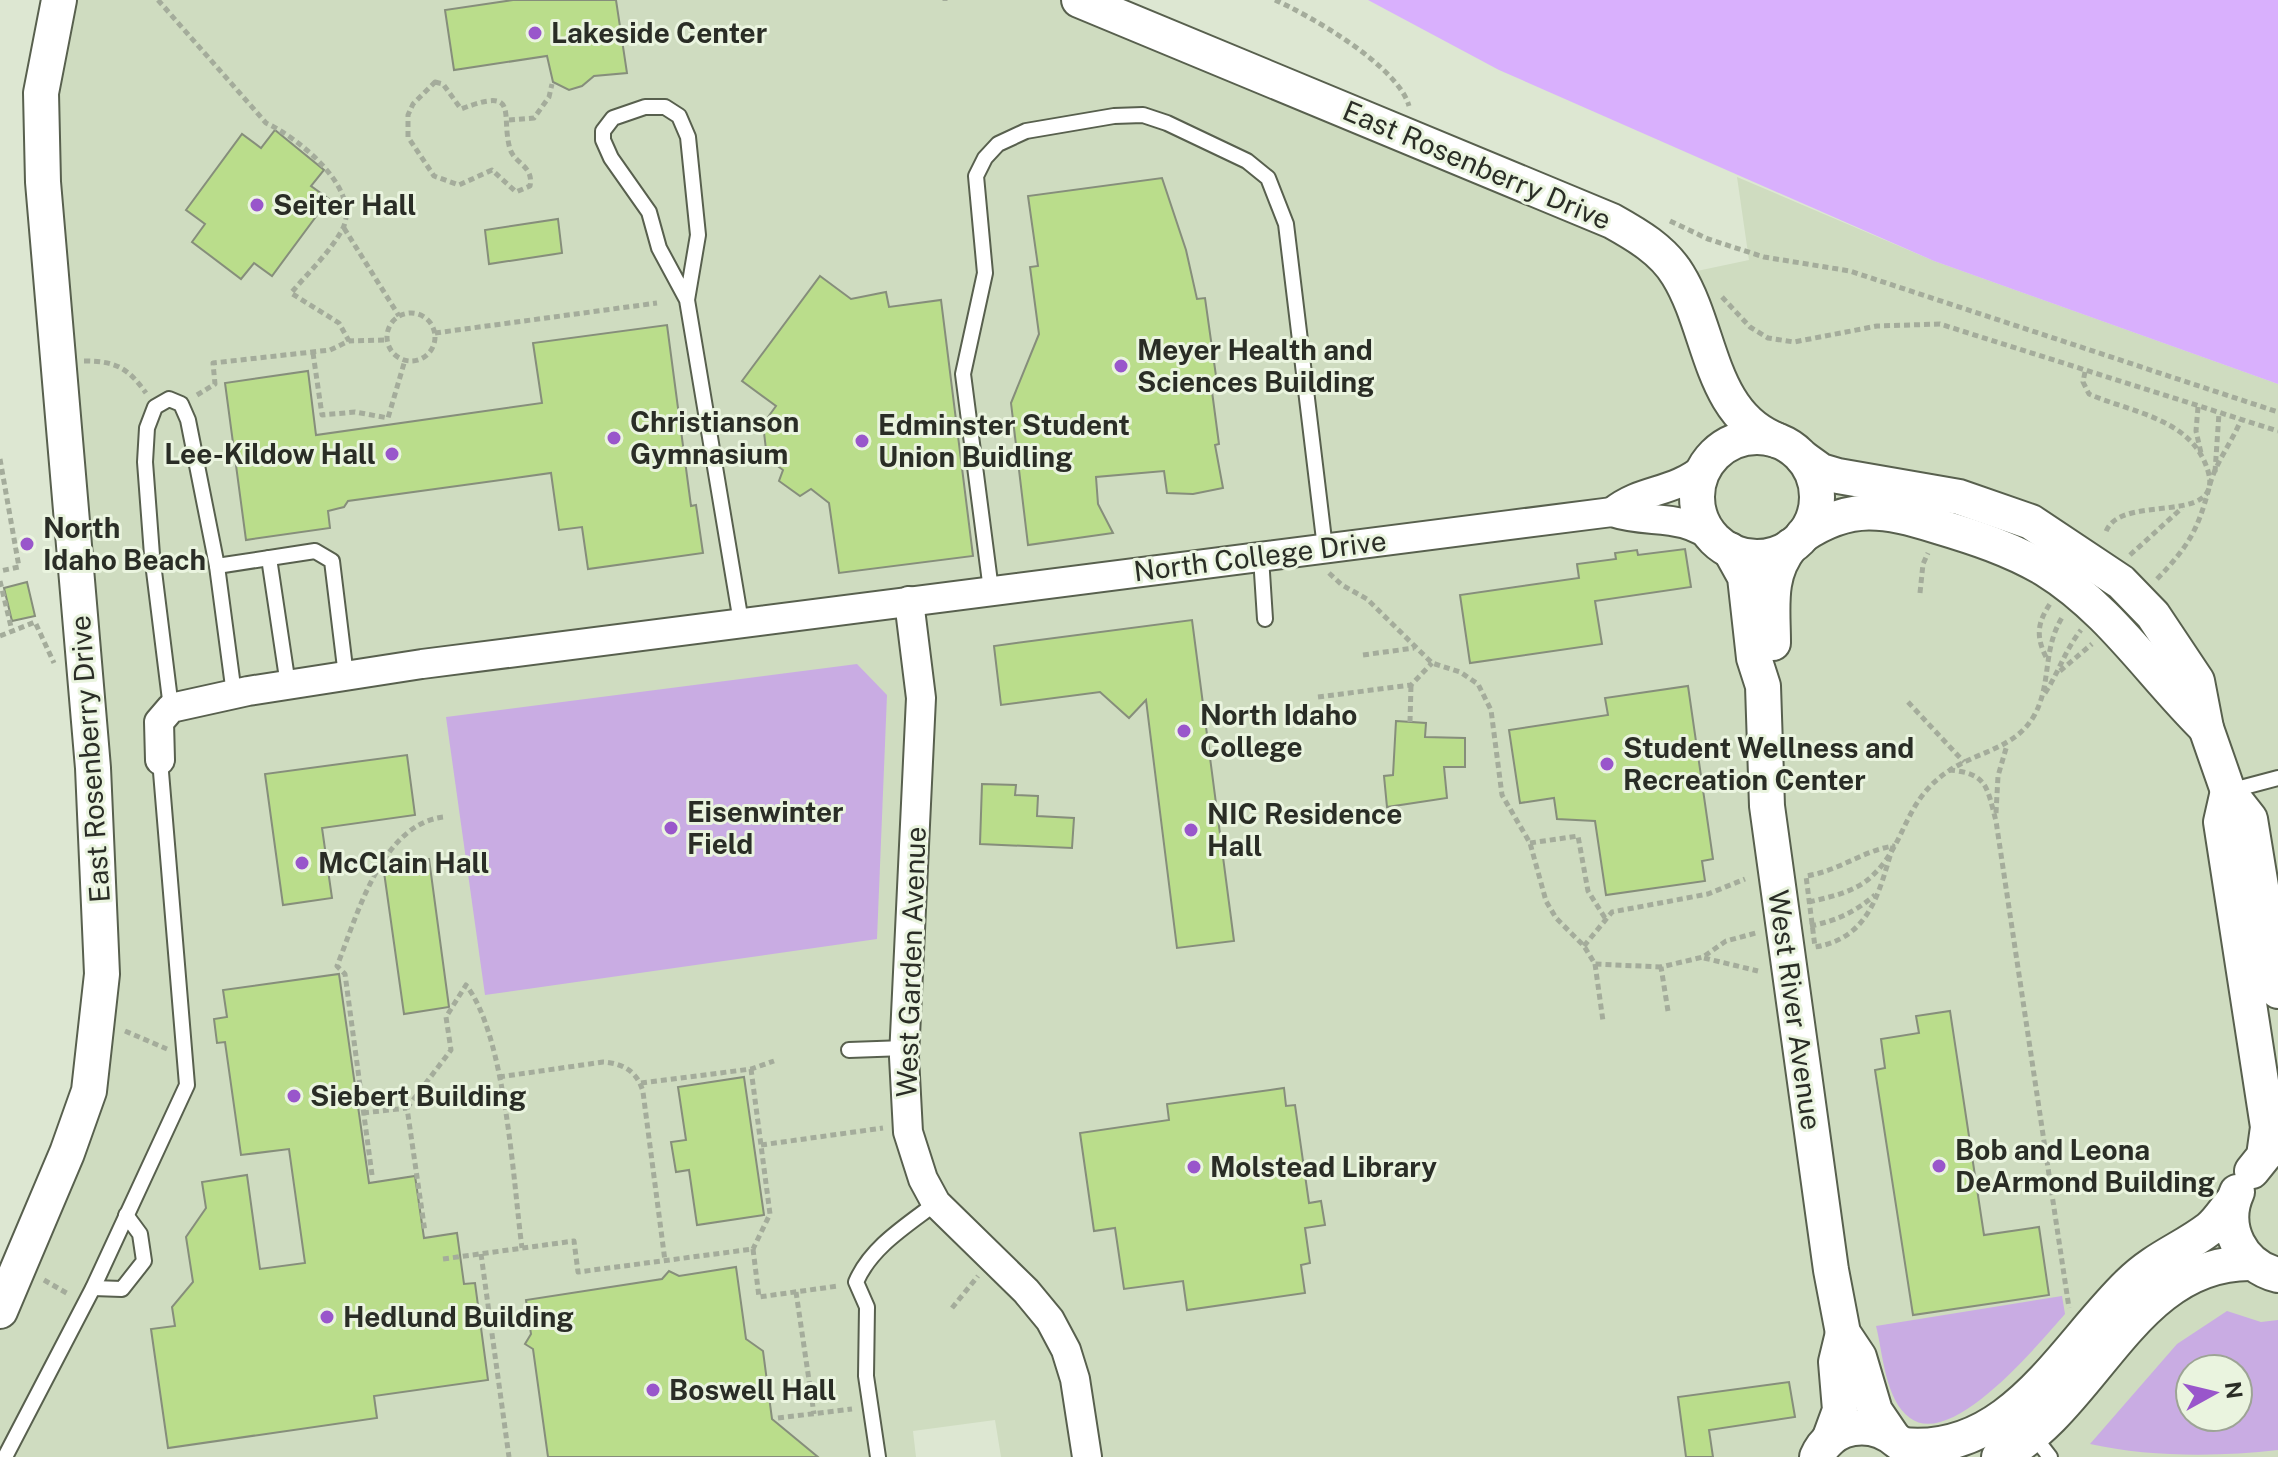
<svg xmlns="http://www.w3.org/2000/svg" width="2278" height="1457" font-family="'Public Sans',sans-serif">
	<rect width="100%" height="100%" fill="#dde7d2"/>
	<path fill="#cfdcc0" fill-rule="evenodd" d="M59,0H1079L1612,221L1678,275L1749,260L1737,177L1934,261L2278,384V1457H1001L995,1420L913,1431L916,1457H0V1311L98,1026L43,182ZM2190,1369H2238V1417H2190Z"/>
	<g fill="#c9ace3" fill-rule="evenodd">
		<polygon points="857,664 887,695 877,939 485,995 446,717"/>
		<path d="M2062,1296L2065,1314C2041,1341 1952,1450 1910,1418C1885,1400 1883,1353 1876,1326Z"/>
		<path d="M2227,1311L2261,1322L2278,1320V1450C2218,1457 2148,1457 2090,1444L2177,1344ZM2190,1369H2238V1417H2190Z"/>
	</g>
	<polygon fill="#d9b0fd" points="1368,0 2278,0 2278,384 1934,261 1499,70"/>
	<g fill="#badd8b" stroke="#868e7b" stroke-width="2">
		<polygon points="513,0 616,0 627,73 594,76 582,86 569,90 553,82 547,56 454,70 445,10"/>
		<polygon points="275,130 324,170 311,186 329,199 272,276 254,263 241,279 192,242 205,224 186,210 242,134 261,148"/>
		<polygon points="1162,178 1186,250 1197,299 1205,298 1217,383 1211,384 1219,444 1215,445 1223,488 1193,494 1167,493 1164,471 1096,477 1098,504 1113,533 1028,545 1011,403 1039,334 1030,267 1038,266 1028,196"/>
		<polygon points="558,219 562,253 489,264 485,230"/>
		<polygon points="820,276 851,299 886,292 889,307 941,300 973,556 839,573 829,503 811,489 800,496 779,481 783,470 767,458 763,424 776,406 742,381"/>
		<polygon points="667,325 691,506 696,505 703,553 588,569 582,527 559,530 551,473 348,501 344,507 328,511 330,528 246,540 225,383 308,371 316,435 542,403 533,343"/>
		<polygon points="1685,549 1691,587 1595,601 1602,644 1470,663 1460,595 1579,578 1577,564 1616,559 1615,553 1637,550 1638,555"/>
		<polygon points="27,582 35,616 12,621 4,588"/>
		<polygon points="1192,620 1234,941 1177,948 1146,700 1129,718 1100,692 1001,705 994,646"/>
		<polygon points="1688,686 1713,859 1702,861 1705,881 1606,895 1595,821 1557,819 1554,798 1520,803 1509,730 1608,715 1605,698"/>
		<polygon points="1396,721 1426,723 1425,737 1465,738 1465,767 1444,767 1447,798 1387,807 1384,776 1393,775"/>
		<polygon points="407,755 415,815 322,828 332,898 283,905 265,774"/>
		<polygon points="982,784 1016,785 1015,795 1038,796 1037,816 1074,818 1072,848 980,844"/>
		<polygon points="429,859 449,1007 404,1014 383,865"/>
		<polygon points="339,974 369,1183 415,1176 424,1238 457,1233 464,1284 475,1283 488,1380 374,1396 377,1418 168,1448 151,1329 175,1326 172,1307 193,1282 186,1237 206,1208 202,1182 247,1175 260,1269 305,1263 289,1149 241,1155 225,1042 217,1043 214,1019 227,1017 223,990"/>
		<polygon points="1950,1011 1984,1235 2039,1227 2049,1295 1913,1315 1875,1070 1885,1068 1881,1039 1919,1033 1916,1016"/>
		<polygon points="744,1077 764,1215 697,1225 689,1170 676,1172 671,1142 686,1140 678,1087"/>
		<polygon points="1284,1088 1286,1106 1295,1105 1309,1203 1321,1201 1325,1225 1305,1228 1310,1263 1301,1265 1305,1293 1187,1310 1183,1281 1124,1289 1115,1228 1094,1231 1080,1133 1169,1120 1167,1104"/>
		<polygon points="736,1267 746,1339 763,1351 772,1419 818,1457 548,1457 533,1349 525,1344 531,1334 526,1300 662,1279 669,1271 679,1276"/>
		<polygon points="1789,1382 1795,1417 1709,1430 1713,1457 1686,1457 1678,1397"/>
	</g>
	<g fill="none" stroke-linecap="round" stroke-linejoin="round">
		<defs>
			<g id="service">
				<polyline points="687,300 698,235 688,137 679,116 665,107 645,107 613,118 603,131 603,140 611,158 649,212 659,248 687,300 741,622"/>
				<polyline points="1261,557 1265,619"/>
				<polyline points="269,558 288,685"/>
				<polyline points="217,566 234,694"/>
				<polyline points="991,590 963,374 985,273 976,176 985,158 998,144 1026,131 1114,116 1143,115 1167,123 1247,161 1268,178 1286,224 1325,548"/>
				<polyline points="171,708 152,555 145,462 147,428 155,407 169,399 181,404 188,420 217,566 315,551 332,561 346,676"/>
				<polyline points="2229,791 2278,778"/>
				<polyline points="849,1050 905,1048"/>
				<polyline points="93,1288 122,1289 144,1261 140,1234 126,1215"/>
				<polyline points="2033,1435 2050,1457"/>
				<polyline points="5,1457 93,1288 187,1085 160,760"/>
				<path d="M878,1457L866,1376L867,1307L856,1282C871,1247 906,1226 936,1203"/>
			</g>
			<g id="minor">
				<path d="M1612,512C1644,487 1671,495 1705,467"/>
				<polyline points="909,601 921,698 904,1057 908,1132 923,1179 936,1203 1026,1291 1050,1320 1066,1350 1075,1379 1087,1457"/>
				<path d="M160,760L159,722L171,708L248,691L422,664L1612,512C1651,525 1680,511 1717,541"/>
			</g>
			<g id="tertiary">
				<path d="M1079,0L1612,221C1637,235 1663,250 1678,275C1712,330 1709,413 1776,440"/>
				<circle cx="1757" cy="497" r="60"/>
				<polyline points="1803,458 1821,471 1838,476 1959,497 2031,522 2121,582 2153,615 2197,681 2206,728 2228,791 2250,819 2278,991"/>
				<path d="M1803,535C1851,503 1885,510 1937,526C1974,537 2011,549 2045,569C2110,609 2152,675 2206,728"/>
				<polyline points="1730,550 1745,577 1754,658 1763,686 1767,806 1831,1270 1843,1333 1859,1357 1875,1411 1892,1436"/>
				<path d="M1773,643C1773,607 1767,576 1791,546"/>
				<polyline points="2228,791 2221,822 2268,1127 2264,1156 2252,1171"/>
				<path d="M2237,1192C2221,1227 2241,1266 2278,1275"/>
				<polyline points="0,1311 67,1153 89,1091 102,974 93,768 43,182 41,93 59,0"/>
				<polyline points="1829,1440 1840,1410 1836,1362 1843,1333"/>
				<path d="M1902,1445C2010,1457 2063,1348 2129,1284C2155,1258 2183,1249 2209,1229C2218,1222 2225,1210 2233,1201"/>
				<path d="M1817,1457C1831,1424 1871,1419 1897,1441"/>
				<path d="M1999,1457C2095,1408 2132,1261 2252,1263"/>
			</g>
		</defs>
		<use href="#service" stroke="#58604e" stroke-width="18"/>
		<use href="#minor" stroke="#58604e" stroke-width="32"/>
		<use href="#tertiary" stroke="#58604e" stroke-width="38"/>
		<g stroke="#a4ac9b" stroke-width="5" stroke-dasharray="6 4" stroke-linecap="butt">
			<path d="M158,0L266,123C297,137 364,190 342,230C330,252 308,273 291,293L339,323L349,341"/>
			<path d="M1275,0C1311,16 1398,66 1409,106"/>
			<polyline points="945,1 945,0"/>
			<path d="M435,82L443,84L461,109C521,86 500,114 510,149C515,164 534,166 530,186L516,192L492,170L459,185L434,176L408,137V115L413,104Z"/>
			<polyline points="509,120 534,118 549,97 552,84"/>
			<polyline points="1670,221 1708,239 1764,257 1850,271 2278,412"/>
			<polyline points="344,228 399,316"/>
			<polyline points="1722,297 1750,327 1768,338 1794,342 1877,326 1940,324 2278,431"/>
			<circle cx="411" cy="337" r="24"/>
			<polyline points="435,333 657,303"/>
			<polyline points="313,353 322,415 355,412 388,418 405,360"/>
			<path d="M84,361C116,361 128,368 146,393"/>
			<path d="M2085,372L2083,382L2089,394C2132,413 2192,418 2208,471C2225,529 2115,490 2105,535"/>
			<polyline points="197,395 215,384 213,363 330,350 349,341 387,340"/>
			<polyline points="2198,407 2196,431 2201,453"/>
			<polyline points="0,459 19,567 0,571"/>
			<polyline points="2215,472 2219,413"/>
			<polyline points="2130,555 2182,508"/>
			<polyline points="1329,573 1342,585 1367,599 1432,663 1460,672 1478,684 1491,710 1502,795 1530,843 1546,901 1556,918 1584,946 1595,964 1661,967"/>
			<path d="M2157,579C2188,547 2198,530 2209,488C2214,465 2232,442 2241,420"/>
			<polyline points="0,581 12,631"/>
			<polyline points="1920,593 1923,564 1928,553"/>
			<polyline points="0,636 35,622 54,663"/>
			<polyline points="1363,655 1414,648"/>
			<path d="M2046,657C2036,637 2037,623 2050,604"/>
			<polyline points="2060,671 2092,644"/>
			<path d="M2045,693C2059,672 2065,650 2081,630"/>
			<polyline points="1318,697 1411,685 1432,663"/>
			<polyline points="1908,702 1964,762"/>
			<polyline points="1410,722 1411,685"/>
			<path d="M1949,770C1988,773 1987,788 1996,821L2069,1308"/>
			<polyline points="1996,813 1998,776 2007,745"/>
			<polyline points="1530,843 1578,836 1588,891 1605,918"/>
			<path d="M1893,846C1879,892 1870,938 1815,947L1806,876C1839,871 1862,851 1893,846Z"/>
			<path d="M1809,902C1830,897 1855,892 1871,877C1908,843 1902,801 1950,770C1979,751 2017,748 2035,714C2052,682 2042,649 2063,616"/>
			<path d="M1810,926C1836,921 1855,912 1875,895"/>
			<polyline points="1584,946 1612,912 1708,894 1745,879"/>
			<polyline points="1704,958 1758,971"/>
			<polyline points="1595,964 1603,1021"/>
			<polyline points="1668,1011 1661,967 1703,957 1726,941 1756,933"/>
			<polyline points="125,1031 167,1049"/>
			<polyline points="751,1069 770,1214 753,1249"/>
			<path d="M499,1077L603,1062C623,1063 638,1072 643,1092L665,1261"/>
			<polyline points="641,1083 751,1069 774,1061"/>
			<path d="M407,1108L451,1050L446,1017L466,985C506,1036 513,1181 522,1248"/>
			<polyline points="363,1113 407,1108 425,1232"/>
			<polyline points="761,1145 883,1128"/>
			<path d="M372,1175L345,974L337,966C357,916 381,825 443,817"/>
			<polyline points="481,1254 509,1457"/>
			<polyline points="443,1259 574,1241 578,1272 753,1249 759,1297 838,1286"/>
			<polyline points="44,1280 70,1295"/>
			<polyline points="796,1292 814,1414"/>
			<polyline points="952,1308 978,1276"/>
			<polyline points="778,1418 852,1409"/>
		</g>
		<use href="#service" stroke="#fff" stroke-width="14"/>
		<use href="#minor" stroke="#fff" stroke-width="28"/>
		<use href="#tertiary" stroke="#fff" stroke-width="34"/>
	</g>
	<g fill="#9956cb" stroke="#eaf4df" stroke-width="3">
		<circle cx="535" cy="33" r="8"/>
		<circle cx="257" cy="205" r="8"/>
		<circle cx="1121" cy="366" r="8"/>
		<circle cx="614" cy="438" r="8"/>
		<circle cx="862" cy="441" r="8"/>
		<circle cx="392" cy="454" r="8"/>
		<circle cx="27" cy="544" r="8"/>
		<circle cx="1184" cy="731" r="8"/>
		<circle cx="1607" cy="764" r="8"/>
		<circle cx="671" cy="828" r="8"/>
		<circle cx="1191" cy="830" r="8"/>
		<circle cx="302" cy="863" r="8"/>
		<circle cx="294" cy="1096" r="8"/>
		<circle cx="1939" cy="1166" r="8"/>
		<circle cx="1194" cy="1167" r="8"/>
		<circle cx="327" cy="1317" r="8"/>
		<circle cx="653" cy="1390" r="8"/>
	</g>
	<g text-anchor="middle" stroke-width="6" stroke-linejoin="round" paint-order="stroke">
		<g font-size="28" font-weight="bold" fill="#2a2d26" stroke="#eaf4df" text-anchor="start">
			<text x="551" y="43">Lakeside Center</text>
			<text x="273" y="215">Seiter Hall</text>
			<text x="1137" y="360">Meyer Health and<tspan x="1137" dy="32">Sciences Building</tspan></text>
			<text x="630" y="432">Christianson<tspan x="630" dy="32">Gymnasium</tspan></text>
			<text x="878" y="435">Edminster Student<tspan x="878" dy="32">Union Buidling</tspan></text>
			<text x="376" y="464" text-anchor="end">Lee-Kildow Hall</text>
			<text x="43" y="538">North<tspan x="43" dy="32">Idaho Beach</tspan></text>
			<text x="1200" y="725">North Idaho<tspan x="1200" dy="32">College</tspan></text>
			<text x="1623" y="758">Student Wellness and<tspan x="1623" dy="32">Recreation Center</tspan></text>
			<text x="687" y="822">Eisenwinter<tspan x="687" dy="32">Field</tspan></text>
			<text x="1207" y="824">NIC Residence<tspan x="1207" dy="32">Hall</tspan></text>
			<text x="318" y="873">McClain Hall</text>
			<text x="310" y="1106">Siebert Building</text>
			<text x="1955" y="1160">Bob and Leona<tspan x="1955" dy="32">DeArmond Building</tspan></text>
			<text x="1210" y="1177">Molstead Library</text>
			<text x="343" y="1327">Hedlund Building</text>
			<text x="669" y="1400">Boswell Hall</text>
		</g>
		<g font-size="28" fill="#2a2d26" stroke="#eaf4df">
			<text transform="translate(1477 165) rotate(23)" y="10">East Rosenberry Drive</text>
			<text transform="translate(1260 556) rotate(-7)" y="10">North College Drive</text>
			<text transform="translate(90 759) rotate(-94)" y="10">East Rosenberry Drive</text>
			<text transform="translate(911 962) rotate(-88)" y="10">West Garden Avenue</text>
			<text transform="translate(1795 1010) rotate(82)" y="10">West River Avenue</text>
		</g>
	</g>
	<g transform="translate(2214 1393) rotate(82)"><circle r="38" fill="#eaf4df" stroke="#9da495" stroke-width="2"/>
	<path d="M0-6L14 30L0 20L-14 30Z" fill="#9956cb"/>
	<text y="-12" font-size="22" font-weight="bold" text-anchor="middle" fill="#2a2d26">N</text>
	</g>
</svg>
